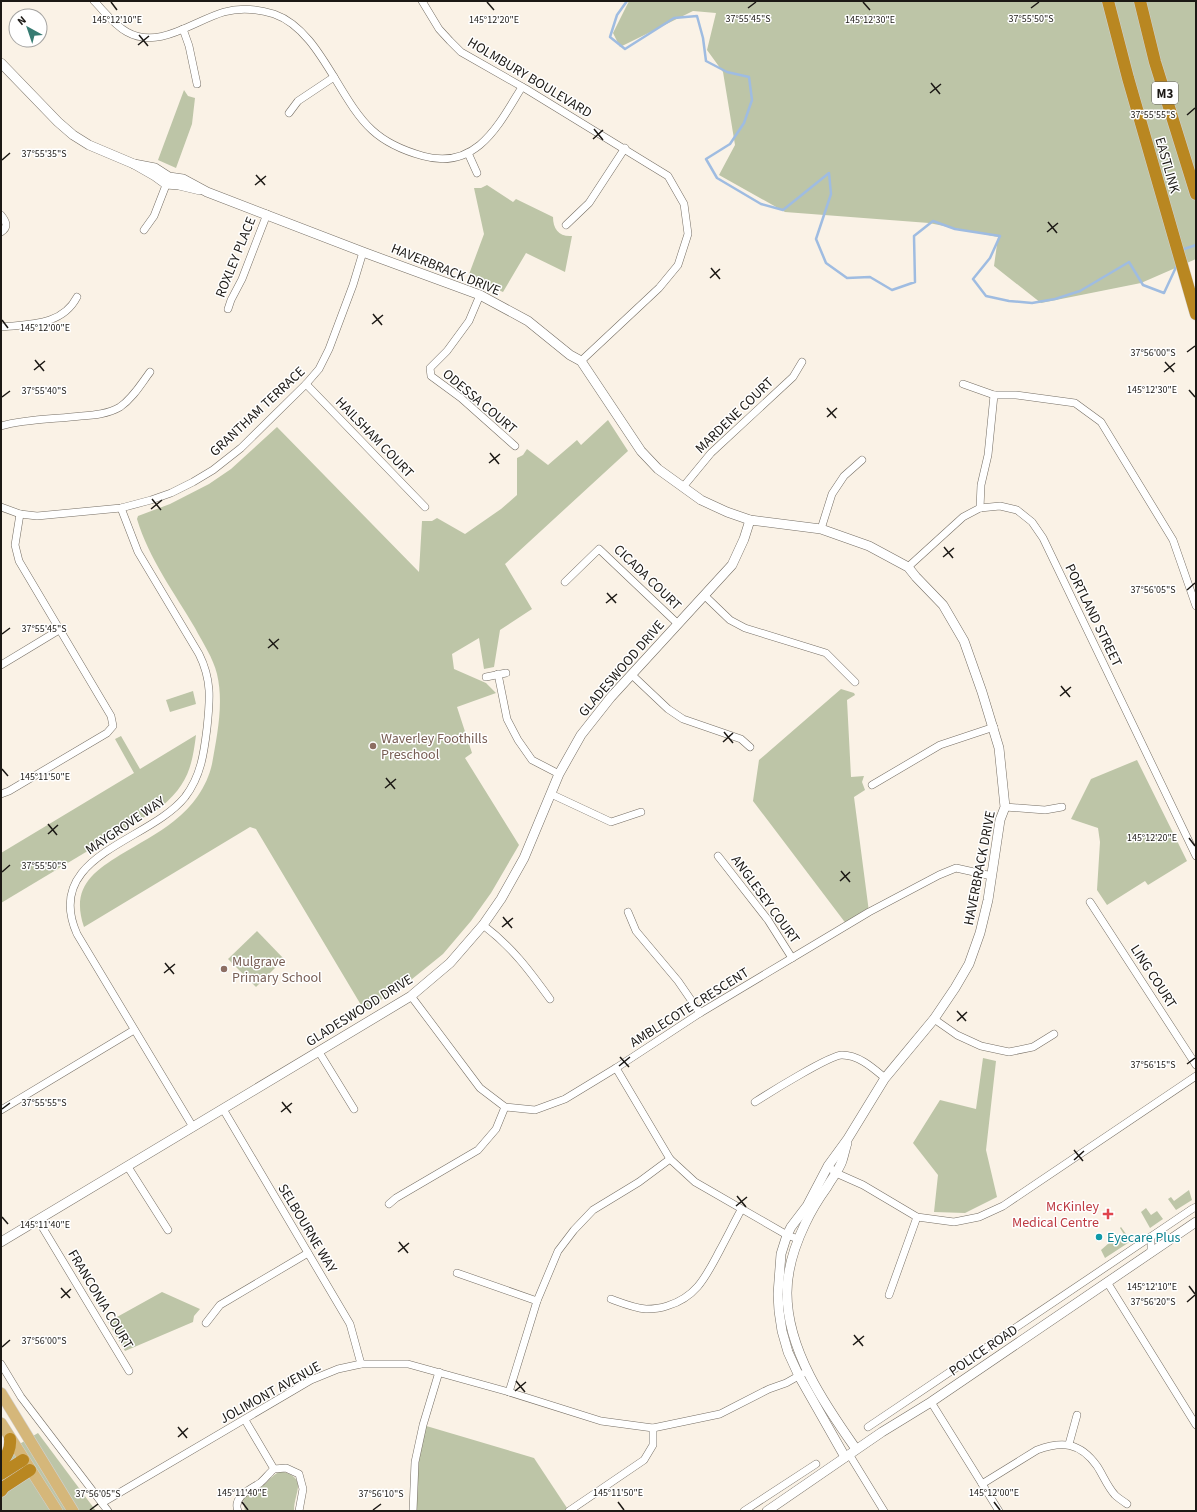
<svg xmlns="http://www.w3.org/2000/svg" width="1197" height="1512" font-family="'Source Sans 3',sans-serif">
	<rect width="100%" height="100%" fill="#faf2e6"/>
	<g fill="#bdc5a7">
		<polygon points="629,1 1196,1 1196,259 1141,283 1041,303 994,266 998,237 929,223 785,212 719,175 735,145 723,72 707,50 716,13 693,11 620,47 613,33"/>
		<polygon points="184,90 188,96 195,98 192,124 176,168 158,160"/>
		<path d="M487,185L513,202L516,199L553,217C553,229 559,237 572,236L565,272L526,253L503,292L468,277L484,234L474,188H481Z"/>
		<path d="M608,420L628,451L505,564L532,609L500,630L494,667L484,669L479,638L452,654L454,669L486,683L496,693L457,707L472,753L465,758L519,845L491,893L471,921L443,954L401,988L364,1010L256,829L250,827L84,927C71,889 91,873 120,855C138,844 158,834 174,821C192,807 207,787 212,764C217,736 224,703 217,674C213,658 203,643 195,628C174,592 149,559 137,519L138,516L170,504L209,484L231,469L277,427L419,572L422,521H432L437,518L465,534L501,509L517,495V458L523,455L527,449L548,465L577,440L581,445Z"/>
		<polygon points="841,689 854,693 855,695 847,700 851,777 864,776 862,782 865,790 854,797 869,912 847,925 753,801 759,760"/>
		<polygon points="193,691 196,704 170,712 166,700"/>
		<path d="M196,735C192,768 187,785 161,807L1,903V853L134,773L115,739L121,736L140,769Z"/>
		<polygon points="1137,760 1187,861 1148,885 1145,881 1107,905 1097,890 1100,842 1098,828 1071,819 1091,779"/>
		<polygon points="257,931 284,959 256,987 228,959"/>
		<polygon points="983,1058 996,1061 986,1150 997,1197 965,1213 934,1212 938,1175 913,1143 940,1100 976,1109"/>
		<polygon points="1189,1190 1192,1200 1176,1210 1168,1199 1171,1197 1174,1201"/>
		<polygon points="1146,1208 1151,1215 1157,1211 1163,1219 1150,1228 1141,1212"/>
		<polygon points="1121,1227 1131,1241 1105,1258 1101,1250 1109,1243 1115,1240 1117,1242 1125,1236 1120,1228"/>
		<polygon points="162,1292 200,1309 194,1316 193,1322 125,1351 108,1322"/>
		<polygon points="423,1425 534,1458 569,1511 413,1511 415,1462"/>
		<polygon points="38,1433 96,1511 1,1511 1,1455"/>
		<path d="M281,1471C309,1479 294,1491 294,1511H245L243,1500C250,1493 259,1489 266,1483C271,1478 274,1474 281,1471Z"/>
	</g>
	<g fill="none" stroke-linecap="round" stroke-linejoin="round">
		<g stroke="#9fbce1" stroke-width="2.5">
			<polyline points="627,1 617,15 610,37 625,49 674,18 697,16 703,38 706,61 727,72 749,77 752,100 744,123 730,144 706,159 717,178 761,204 783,210 829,173 831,194 816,239 826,263 847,278 870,277 892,290 915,282 914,236 933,221 955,229 1000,236 990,258 973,279 986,296 1009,301 1032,303 1055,299 1080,291 1129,262 1143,285 1164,293 1177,265"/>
			<polyline points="1183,252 1184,249 1196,245"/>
		</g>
		<defs>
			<g id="street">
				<path d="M94,1C104,11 114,25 127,32C159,50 193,21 224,12C241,7 258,9 274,14C320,30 338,99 372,130C386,143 405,151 423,156C477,171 499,124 522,87"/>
				<polyline points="422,1 439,29 450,41 461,52 526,89 668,176 684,204 688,234 678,265 659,288 581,361"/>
				<polyline points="183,29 189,46 197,84"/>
				<polyline points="289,113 298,101 334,77"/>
				<polyline points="468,153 477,173"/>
				<path d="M1,215C6,221 9,227 1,232"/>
				<polyline points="566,225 589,203 625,148"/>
				<polyline points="144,230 154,216 168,180"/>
				<polyline points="480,295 469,321 447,351 430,368 431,376 461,398 515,446"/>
				<polyline points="228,309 231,300 242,279 267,214"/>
				<path d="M1,327C29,324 62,326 77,297"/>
				<polyline points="306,384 425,507"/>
				<polyline points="963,384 994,395 1016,395 1075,403 1101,422 1173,540 1196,606"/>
				<path d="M1,426C24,419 57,419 81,416C94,415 108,414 120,407C133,398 141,384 150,372"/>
				<polyline points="683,487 711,453 793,377 802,362"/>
				<polyline points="1,507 20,514 37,516 121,508 151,500 171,493 193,482 213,470 241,448 306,384 319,369 329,349 353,285 363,252"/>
				<path d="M121,508L138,552L199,654C212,680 210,700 207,728C204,753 201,776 185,797C149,842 42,855 77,934L193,1127"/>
				<polyline points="980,508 981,485 988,455 994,395"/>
				<polyline points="821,529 832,494 844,476 862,460"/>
				<polyline points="908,567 963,517 980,508 1000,506 1017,510 1032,522 1043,538 1196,856"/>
				<polyline points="565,582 599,549 678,624"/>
				<polyline points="705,596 730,620 745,628 826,653 855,682"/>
				<polyline points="1,665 59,630"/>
				<polyline points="498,674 507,719 518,740 532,760 559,774"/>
				<polyline points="632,675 668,709 683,719 741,739 750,747"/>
				<polyline points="486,677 506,673"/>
				<polyline points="872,785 940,745 994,727"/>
				<polyline points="1,794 9,791 107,733 113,726 111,716 19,561 15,545 20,514"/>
				<polyline points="551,794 611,822 641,812"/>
				<polyline points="1005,807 1045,810 1062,807"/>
				<polyline points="718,856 768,920 792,958"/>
				<polyline points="1090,902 1196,1065"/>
				<polyline points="628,912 636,931 678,981 700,1013"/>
				<path d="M483,925C512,947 529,970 550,999"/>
				<polyline points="411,996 480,1088 505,1107 535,1110 565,1099 616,1068 700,1013 792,958 869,912 939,875 956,868 992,876"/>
				<polyline points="934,1019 957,1035 981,1046 1009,1052 1033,1047 1054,1034"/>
				<polyline points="319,1052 354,1109"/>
				<polyline points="616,1068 670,1159 695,1182 787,1235 798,1239"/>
				<path d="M755,1102C769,1093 830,1055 842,1055C859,1055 873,1068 885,1078"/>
				<polyline points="223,1109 350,1324 361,1364"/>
				<polyline points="1,1110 134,1030"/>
				<polyline points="828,1166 836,1173 863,1185 917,1217 954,1222 979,1217 1003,1206 1196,1076"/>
				<polyline points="128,1167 168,1230"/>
				<polyline points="389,1204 396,1198 478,1150 496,1129 505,1107"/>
				<polyline points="38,1220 129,1371"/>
				<polyline points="1151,1237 1151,1253"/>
				<polyline points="457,1273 537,1301"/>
				<polyline points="1107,1282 1196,1425"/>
				<polyline points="889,1295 917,1217"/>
				<path d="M611,1299C622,1303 634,1308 646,1309C653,1309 661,1308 667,1306C697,1297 706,1276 720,1250C727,1237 734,1223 741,1210"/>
				<polyline points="206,1323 220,1305 308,1253"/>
				<polyline points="1,1364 21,1397 108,1511"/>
				<polyline points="509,1392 537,1301 558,1251 574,1230 593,1210 639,1182 670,1159"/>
				<polyline points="931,1402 999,1511"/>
				<polyline points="245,1420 274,1469"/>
				<polyline points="868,1427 1192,1209 1196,1207"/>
				<polyline points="1069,1444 1077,1415"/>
				<polyline points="849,1454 884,1511"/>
				<path d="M982,1484L1037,1450C1062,1441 1080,1442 1097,1466C1103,1475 1107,1486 1115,1495C1118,1498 1123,1501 1127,1504"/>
				<polyline points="102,1503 311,1380 338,1369 361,1364 408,1364 509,1392 601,1421 653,1428 720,1414 769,1389 786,1383 802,1374"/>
				<path d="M238,1511C232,1497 251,1489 260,1483C265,1479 269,1473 274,1469L286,1468L299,1474L303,1489L299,1511"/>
				<polyline points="413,1511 415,1462 423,1425 439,1372"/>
				<polyline points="569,1511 644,1460 653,1445 653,1428"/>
				<polyline points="744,1511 816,1464"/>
			</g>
			<g id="secondary">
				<polyline points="1,63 58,122 73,135 89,145 134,164 155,176 166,184 179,185 200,190"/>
				<polyline points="134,164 155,168 169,177 183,179 207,192 363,252 480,295 528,321 570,355 581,361 641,451 658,469 701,500 727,512 750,520 821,529 869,546 908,567 916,577 943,605 964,641 982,692 999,748 1005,807 1000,820 988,900 980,933 969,964 955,988 934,1019 885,1078 847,1140 828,1166 807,1206 791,1227 787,1235 781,1254 778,1294 779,1311 782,1331 788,1352 799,1376 845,1457"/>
				<path d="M847,1143C845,1149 844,1155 842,1161C839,1170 832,1178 827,1187C819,1198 811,1211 805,1224C795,1245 787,1269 787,1293C787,1350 825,1405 856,1449"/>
				<polyline points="1,1242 411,996 450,963 483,925 501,899 524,858 559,774 581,735 611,697 732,565 744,539 750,520"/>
				<polyline points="767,1511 882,1432 931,1402 1196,1222"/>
			</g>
			<g id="primary">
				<polyline points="1,1393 73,1511"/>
				<polyline points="1,1423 57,1511"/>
			</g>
			<g id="highway">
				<polyline points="1108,1 1128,78 1196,314"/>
				<polyline points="1140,1 1155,62 1196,194"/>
				<path d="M1,1464C7,1455 11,1449 10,1439"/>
				<polyline points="1,1474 23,1460"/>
				<polyline points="1,1491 4,1487 30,1470"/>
			</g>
		</defs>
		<use href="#street" stroke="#756e64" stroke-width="8"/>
		<use href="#secondary" stroke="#756e64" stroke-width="10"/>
		<use href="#primary" stroke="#d2d1d0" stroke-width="12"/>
		<use href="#highway" stroke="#d2d1d0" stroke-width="13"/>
		<use href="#street" stroke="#fff" stroke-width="7"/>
		<use href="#secondary" stroke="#fff" stroke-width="9"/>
		<use href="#primary" stroke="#d5b77a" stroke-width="11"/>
		<use href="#highway" stroke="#b98721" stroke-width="12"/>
	</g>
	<path fill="none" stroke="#1c1915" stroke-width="1.5" d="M111,2L117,10M487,2L494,10M863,2L870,10M748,8L756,2M1031,8L1039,2M139,35L148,46M138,45L149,36M931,83L940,94M930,93L941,84M1187,115L1195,108M594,129L603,140M593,139L603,130M2,160L10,153M256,175L265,185M255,185L266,176M1048,222L1057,233M1047,232L1058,223M711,268L720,279M710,278L720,269M373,314L382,325M2,320L8,328M372,324L383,315M1187,352L1195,346M35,360L44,371M1165,362L1174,372M34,370L45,361M1164,372L1175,363M1189,390L1195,397M2,397L10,391M827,408L836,418M827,417L837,408M490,453L499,464M489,463L500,454M152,499L161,510M151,509L162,500M944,547L953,558M943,557L954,548M1187,590L1195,583M607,593L616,603M606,603L617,594M2,634L10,628M269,639L278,649M268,648L279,639M1061,686L1070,697M1060,696L1071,687M724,732L733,743M723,742L733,733M2,769L8,776M386,778L395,789M385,788L396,779M48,824L57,835M48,834L58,825M1189,838L1195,846M841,871L850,882M2,872L10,865M840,881L850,872M503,917L512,928M502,927L513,918M165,963L174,974M164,973L175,964M957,1011L966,1021M957,1021L967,1012M620,1057L629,1067M1187,1064L1195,1058M619,1066L630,1057M282,1102L291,1113M2,1109L10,1103M281,1112L292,1103M1074,1150L1083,1161M1074,1160L1084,1151M737,1196L746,1207M736,1206L747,1197M2,1217L8,1224M399,1242L408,1253M398,1252L409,1243M1189,1286L1195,1294M61,1288L70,1298M61,1298L71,1289M1187,1302L1195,1295M854,1335L863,1346M853,1345L864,1336M2,1347L10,1340M516,1381L525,1392M515,1391L526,1382M178,1427L187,1438M178,1437L188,1428M242,1502L248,1510M618,1502L624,1510M994,1502L1000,1510M90,1510L98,1504M373,1510L381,1504"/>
	<g fill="#8d6e63" stroke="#fff" stroke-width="1.5">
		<circle cx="373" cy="746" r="4"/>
		<circle cx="224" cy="969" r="4"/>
	</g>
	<path fill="#e0444e" stroke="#fff" stroke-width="1.5" d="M1106 1208h4v4h4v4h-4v4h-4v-4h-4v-4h4z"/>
	<circle fill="#0f9aa8" stroke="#fff" stroke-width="1.5" cx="1099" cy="1237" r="4"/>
	<g text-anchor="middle" stroke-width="3" stroke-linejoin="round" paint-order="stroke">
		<rect fill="#fff" stroke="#605e5b" stroke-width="1" x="1152" y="82" width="26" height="22" rx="3"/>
		<g font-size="13" font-weight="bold" fill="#1c1915">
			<text x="1165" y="98">M3</text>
		</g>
		<g font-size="14" fill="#1c1915" stroke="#fff">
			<text transform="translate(530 77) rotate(31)" y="5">HOLMBURY BOULEVARD</text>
			<text transform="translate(1168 165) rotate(74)" y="5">EASTLINK</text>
			<text transform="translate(235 257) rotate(-68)" y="5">ROXLEY PLACE</text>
			<text transform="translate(446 269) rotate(22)" y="5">HAVERBRACK DRIVE</text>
			<text transform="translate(480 401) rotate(40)" y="5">ODESSA COURT</text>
			<text transform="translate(257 411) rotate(-43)" y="5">GRANTHAM TERRACE</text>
			<text transform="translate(734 415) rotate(-44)" y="5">MARDENE COURT</text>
			<text transform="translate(375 437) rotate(46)" y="5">HAILSHAM COURT</text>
			<text transform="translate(648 577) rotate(44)" y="5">CICADA COURT</text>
			<text transform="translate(1094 615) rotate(64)" y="5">PORTLAND STREET</text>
			<text transform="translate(621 668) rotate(-49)" y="5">GLADESWOOD DRIVE</text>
			<text transform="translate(125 825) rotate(-34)" y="5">MAYGROVE WAY</text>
			<text transform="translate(979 868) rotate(-79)" y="5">HAVERBRACK DRIVE</text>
			<text transform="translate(766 899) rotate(54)" y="5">ANGLESEY COURT</text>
			<text transform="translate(1154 976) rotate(57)" y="5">LING COURT</text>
			<text transform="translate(689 1007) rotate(-32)" y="5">AMBLECOTE CRESCENT</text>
			<text transform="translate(359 1010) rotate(-32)" y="5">GLADESWOOD DRIVE</text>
			<text transform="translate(308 1228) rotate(59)" y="5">SELBOURNE WAY</text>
			<text transform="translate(101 1299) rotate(59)" y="5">FRANCONIA COURT</text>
			<text transform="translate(983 1350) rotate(-34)" y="5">POLICE ROAD</text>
			<text transform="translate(270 1392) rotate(-29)" y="5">JOLIMONT AVENUE</text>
		</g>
		<g font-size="14" fill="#785e54" stroke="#fff" text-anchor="start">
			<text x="381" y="743">Waverley Foothills<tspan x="381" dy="16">Preschool</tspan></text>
			<text x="232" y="966">Mulgrave<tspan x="232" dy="16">Primary School</tspan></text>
		</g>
		<g font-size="14" fill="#be3a42" stroke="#fff" text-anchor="end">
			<text x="1099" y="1211">McKinley<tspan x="1099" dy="16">Medical Centre</tspan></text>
		</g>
		<g font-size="14" fill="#0d838f" stroke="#fff" text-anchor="start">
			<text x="1107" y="1242">Eyecare Plus</text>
		</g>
	</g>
	<g font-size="10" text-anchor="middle" fill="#1c1915" stroke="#fff" stroke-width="3" stroke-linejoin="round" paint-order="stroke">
		<text x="748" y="22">37°55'45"S</text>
		<text x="1031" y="22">37°55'50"S</text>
		<text x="117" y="23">145°12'10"E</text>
		<text x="870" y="23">145°12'30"E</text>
		<text x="494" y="23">145°12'20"E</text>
		<text x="1153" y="118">37°55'55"S</text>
		<text x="44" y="157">37°55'35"S</text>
		<text x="45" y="331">145°12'00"E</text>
		<text x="1153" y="356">37°56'00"S</text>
		<text x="1152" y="393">145°12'30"E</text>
		<text x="44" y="394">37°55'40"S</text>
		<text x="1153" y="593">37°56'05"S</text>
		<text x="44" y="632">37°55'45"S</text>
		<text x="45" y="780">145°11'50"E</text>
		<text x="1152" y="841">145°12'20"E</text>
		<text x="44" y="869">37°55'50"S</text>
		<text x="1153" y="1068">37°56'15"S</text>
		<text x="44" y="1106">37°55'55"S</text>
		<text x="45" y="1228">145°11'40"E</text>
		<text x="1152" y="1290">145°12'10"E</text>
		<text x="1153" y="1305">37°56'20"S</text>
		<text x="44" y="1344">37°56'00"S</text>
		<text x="242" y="1496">145°11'40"E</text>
		<text x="618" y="1496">145°11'50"E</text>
		<text x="994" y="1496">145°12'00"E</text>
		<text x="98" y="1497">37°56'05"S</text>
		<text x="381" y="1497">37°56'10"S</text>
	</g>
	<rect width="1197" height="1512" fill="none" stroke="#1c1915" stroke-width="4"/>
	<g transform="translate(28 28) rotate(320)"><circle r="19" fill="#ffffff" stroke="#a4a3a1"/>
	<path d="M0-3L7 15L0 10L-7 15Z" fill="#367b72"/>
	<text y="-6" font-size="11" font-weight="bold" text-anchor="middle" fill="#1c1915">N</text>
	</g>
</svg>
